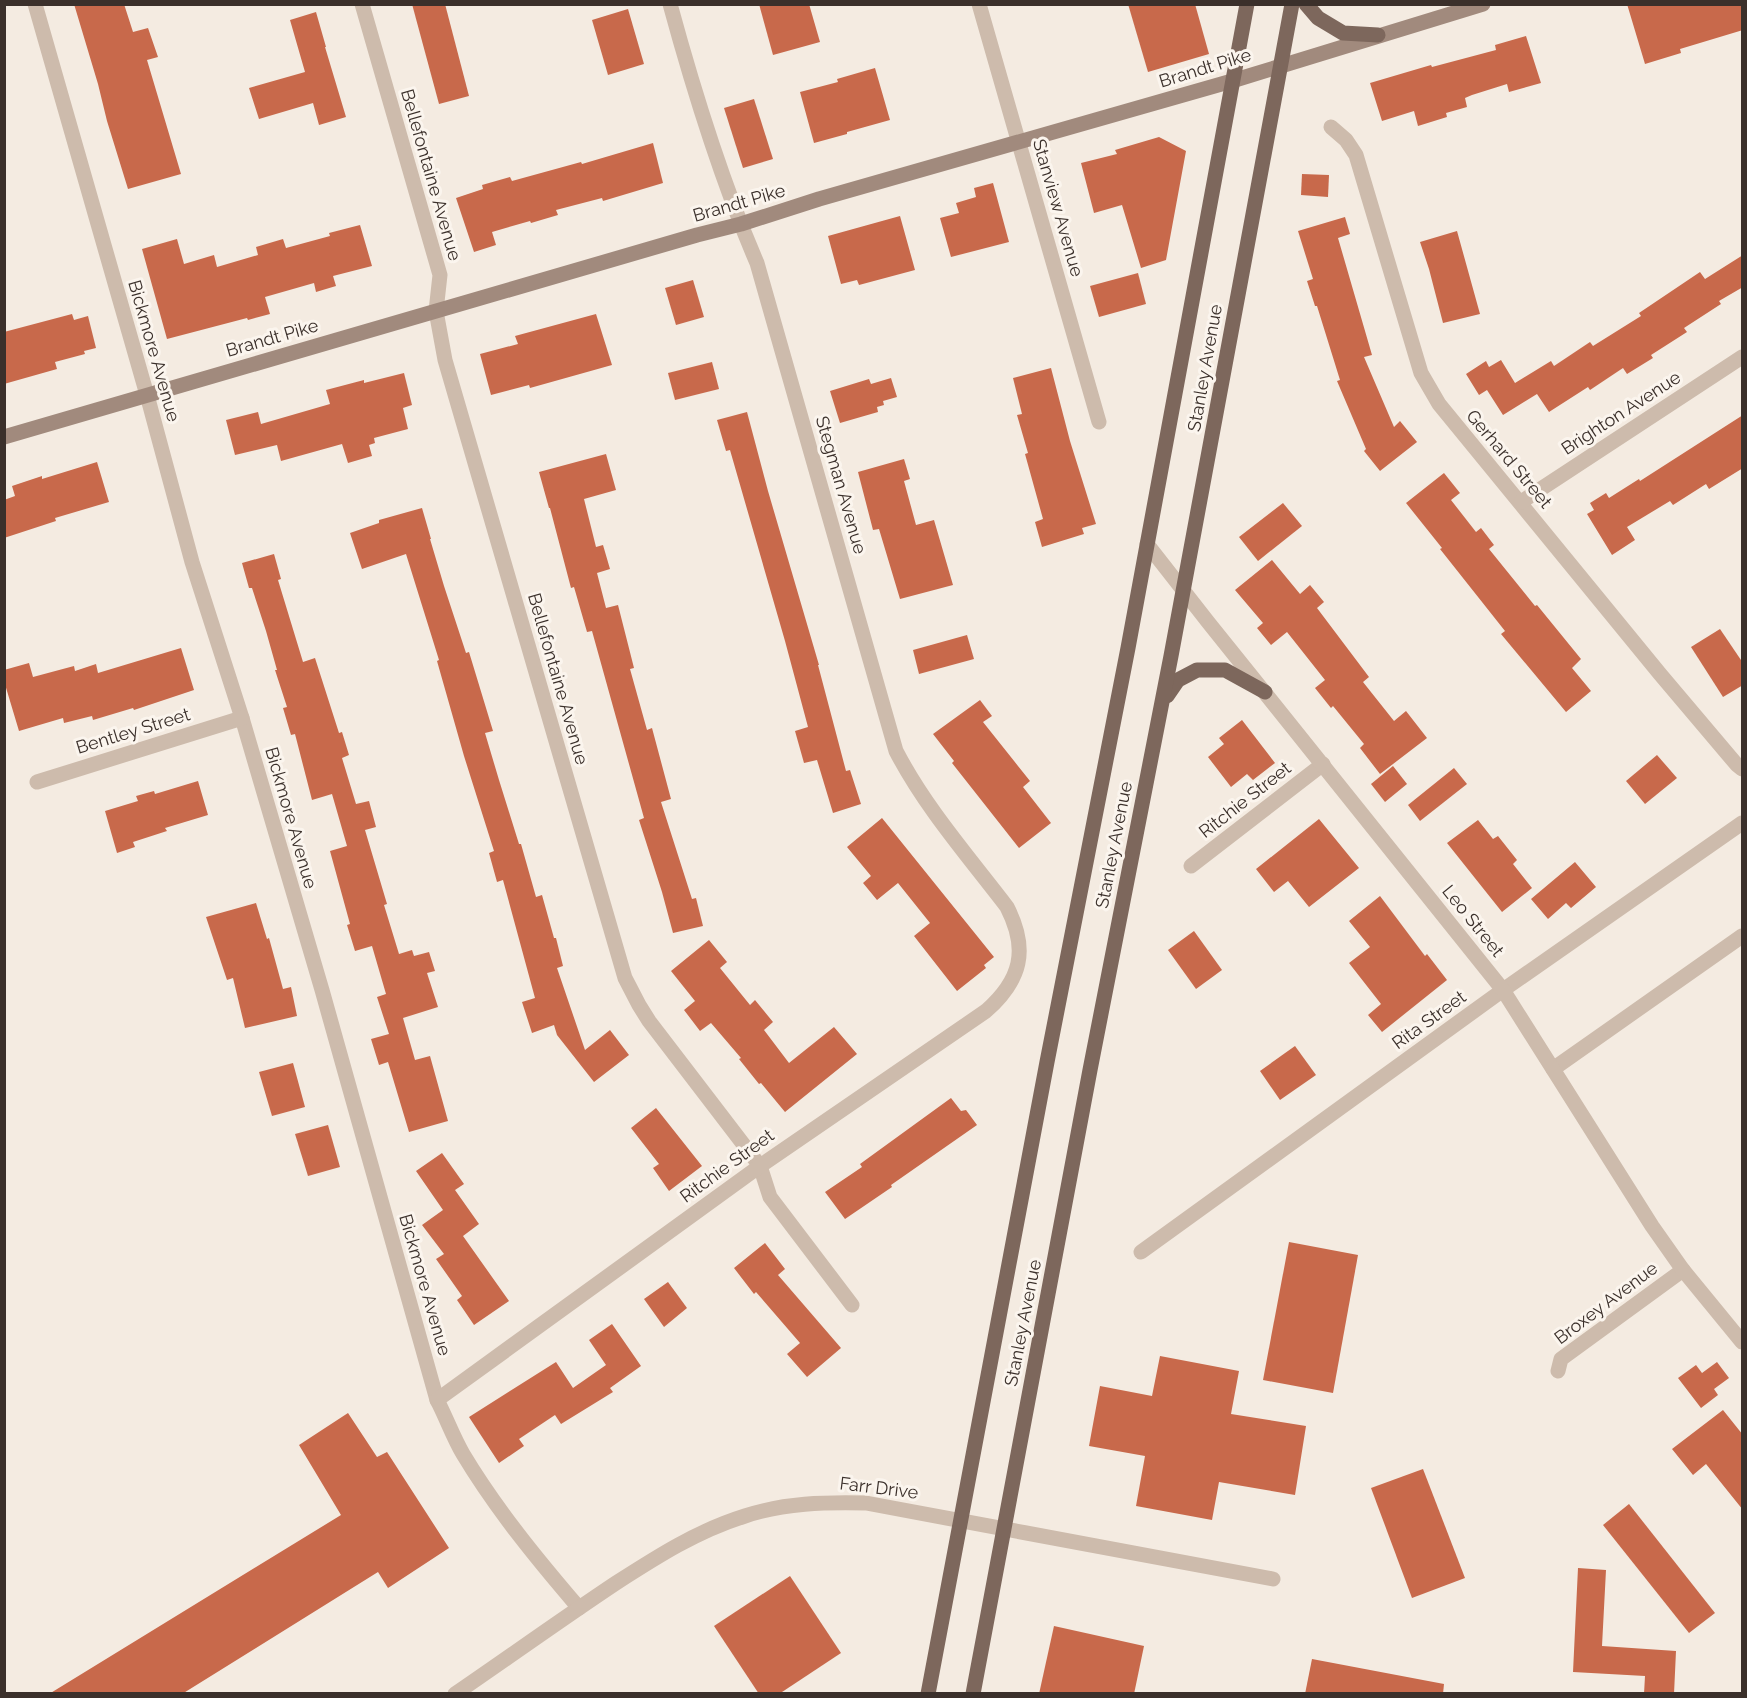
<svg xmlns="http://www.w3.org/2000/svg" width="1747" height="1698" font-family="Raleway,sans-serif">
	<rect width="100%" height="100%" fill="#f4ebe1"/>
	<g fill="#c8694b">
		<polygon points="74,4 124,4 133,32 148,28 158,57 147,60 181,174 128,189 107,121 98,84"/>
		<polygon points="412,4 445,4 469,96 439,104"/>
		<polygon points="759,4 809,4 820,42 773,55"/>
		<polygon points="1128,4 1195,4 1209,54 1148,72"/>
		<polygon points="1627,4 1743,4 1743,30 1680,49 1681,53 1645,64"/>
		<polygon points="628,9 644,64 608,75 592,20"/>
		<polygon points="316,12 326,47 325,47 346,117 319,125 313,103 259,119 249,88 305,72 290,20"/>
		<polygon points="1526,36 1541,83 1509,92 1507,84 1472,95 1465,98 1467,107 1446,113 1447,117 1418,126 1414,111 1382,121 1370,83 1431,65 1432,67 1496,50 1495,45"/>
		<polygon points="875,68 890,120 847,132 847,134 814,143 800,92 838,82 837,79"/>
		<polygon points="754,99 773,159 743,168 724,108"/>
		<polygon points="1159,137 1186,151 1166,260 1141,268 1122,205 1094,213 1081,163 1117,154 1115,150"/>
		<polygon points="653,143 663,183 603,201 602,198 556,210 558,215 531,223 530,221 492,232 496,245 474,252 456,198 483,189 482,185 510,177 512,181 581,162 582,164"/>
		<polygon points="1302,174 1329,175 1328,197 1301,195"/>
		<polygon points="993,183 1009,242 951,257 940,218 959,213 956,203 976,197 974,188"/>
		<polygon points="900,216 915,270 859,285 857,280 841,284 828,236"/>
		<polygon points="1345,217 1350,234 1338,238 1372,355 1364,357 1394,427 1400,421 1417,442 1380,471 1364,451 1366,449 1337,381 1340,380 1317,306 1315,306 1307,281 1313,279 1298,231"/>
		<polygon points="360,225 372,266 333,276 336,286 316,292 314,283 265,297 270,314 248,320 247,318 167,339 142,249 177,239 184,264 214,255 217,267 258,255 256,247 283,239 286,248 330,236 329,233"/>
		<polygon points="1457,231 1480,314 1443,323 1429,269 1420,242"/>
		<polygon points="1743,255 1743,287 1719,301 1721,304 1684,328 1687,332 1651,355 1653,358 1627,374 1623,368 1590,390 1588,387 1549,412 1537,394 1503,415 1487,390 1479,395 1466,374 1486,361 1489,367 1501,360 1515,383 1551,361 1554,366 1590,342 1593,346 1641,316 1639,313 1700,272 1705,279"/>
		<polygon points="1138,273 1146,304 1099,317 1090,286"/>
		<polygon points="693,280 704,317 676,325 665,288"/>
		<polygon points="72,314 74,320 88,316 96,348 84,351 85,354 55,362 57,369 4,384 4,332"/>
		<polygon points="596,314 612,365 530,388 529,385 491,395 480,354 518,344 515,336"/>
		<polygon points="712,362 719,389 675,400 668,373"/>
		<polygon points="1051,368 1070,441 1096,524 1082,528 1084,534 1042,547 1035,522 1043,519 1025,454 1028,453 1017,415 1022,414 1013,378"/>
		<polygon points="404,373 412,405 403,408 408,429 374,438 375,443 369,445 372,456 348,463 342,444 281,461 277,445 235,455 226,420 258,412 261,424 330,404 326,390 364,380 364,383"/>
		<polygon points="891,378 897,397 883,401 884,405 877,407 878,412 840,423 830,391 869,379 871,384"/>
		<polygon points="747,412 768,491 819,665 818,665 846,771 850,770 861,804 833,813 817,760 804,763 795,731 808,727 785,641 730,450 726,451 717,420"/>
		<polygon points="1743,415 1743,468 1709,489 1706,484 1673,505 1670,501 1627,527 1635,540 1612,555 1587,514 1594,510 1590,503 1606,493 1609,498 1639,479 1640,481"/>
		<polygon points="606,454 616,490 584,499 596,547 603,545 610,569 597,573 606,608 618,605 634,668 630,669 647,730 652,728 671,799 661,802 692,899 696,898 703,926 673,933 662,892 639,820 644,818 592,631 587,632 574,587 571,588 550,508 549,508 539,472"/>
		<polygon points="904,459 910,479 904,481 916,525 934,520 953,585 900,599 879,529 873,530 858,472"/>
		<polygon points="97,462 109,502 55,518 56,521 4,538 4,500 15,496 12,486 42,476 42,479"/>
		<polygon points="1444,473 1460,493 1451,500 1476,532 1481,528 1494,545 1489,549 1535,606 1537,605 1581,659 1572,668 1591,691 1566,712 1501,634 1505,631 1440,549 1442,548 1406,503"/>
		<polygon points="1283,503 1302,526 1258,561 1239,537"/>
		<polygon points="422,508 431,539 430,539 444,586 466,653 469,652 493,731 485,733 499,780 519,844 521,844 536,897 542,895 554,938 556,938 563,966 557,968 585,1050 610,1030 629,1055 594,1082 557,1035 554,1025 532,1033 522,1002 535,998 503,880 497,882 489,853 494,851 464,756 437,661 439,660 406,554 362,569 350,533 379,523 379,520"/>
		<polygon points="274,554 281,579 278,580 303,662 315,658 339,733 342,732 349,755 342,758 356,804 369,801 376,827 365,830 387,904 384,905 399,954 412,950 414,956 429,952 435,971 427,973 438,1007 403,1018 415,1060 430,1056 448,1121 409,1132 388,1062 379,1065 371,1039 389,1034 377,997 386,994 372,946 355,951 347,925 350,924 330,851 347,846 332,794 312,800 295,734 291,735 283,708 287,707 275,670 277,670 266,631 252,588 249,588 242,563"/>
		<polygon points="1272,560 1300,594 1310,585 1324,602 1317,608 1369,677 1363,682 1394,721 1406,711 1427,738 1380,774 1360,748 1364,744 1333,706 1331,708 1315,688 1325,680 1287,632 1271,645 1257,628 1263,623 1235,590"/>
		<polygon points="1720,629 1743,663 1743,685 1723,697 1691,647"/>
		<polygon points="967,635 974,659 919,674 913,650"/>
		<polygon points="181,648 194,690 134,710 133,708 93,720 92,716 64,723 63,718 19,731 4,681 4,670 29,663 33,677 74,666 75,671 96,664 98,673"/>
		<polygon points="980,700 992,716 983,722 1030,781 1023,787 1051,823 1019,848 952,763 954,761 933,734"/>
		<polygon points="1242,720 1275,763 1253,780 1247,774 1231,787 1208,757 1224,744 1219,738"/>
		<polygon points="1657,755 1677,778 1645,804 1626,781"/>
		<polygon points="1393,766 1407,784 1385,802 1371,784"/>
		<polygon points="1454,768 1467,784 1420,821 1408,805"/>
		<polygon points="198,781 208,815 165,828 167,831 133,842 135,847 117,853 105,811 138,801 136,796 154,791 155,794"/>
		<polygon points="882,818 994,957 984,965 986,968 957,991 914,936 930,923 898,883 877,900 863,883 871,876 847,847"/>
		<polygon points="1319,819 1359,868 1309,907 1288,881 1274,892 1256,869"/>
		<polygon points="1478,820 1493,839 1498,836 1517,860 1513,864 1532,888 1502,912 1447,843"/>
		<polygon points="1575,862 1596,887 1571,908 1566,903 1548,919 1531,899"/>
		<polygon points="1380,896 1425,956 1427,954 1447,980 1382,1032 1368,1015 1381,1004 1349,963 1370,947 1349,921"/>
		<polygon points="256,903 267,939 269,938 283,989 291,987 297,1016 245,1028 233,978 227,980 206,917"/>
		<polygon points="1194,931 1222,970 1196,989 1168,950"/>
		<polygon points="709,940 727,962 720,968 750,1005 755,1000 773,1022 764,1030 789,1063 834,1027 857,1054 785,1112 761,1083 759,1084 739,1059 741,1058 711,1023 700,1031 684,1010 695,1001 671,971"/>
		<polygon points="1295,1046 1316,1075 1280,1100 1260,1071"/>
		<polygon points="293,1063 305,1107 272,1116 259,1072"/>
		<polygon points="951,1098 961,1111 966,1110 977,1125 891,1185 892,1187 845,1219 825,1192 862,1167 860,1164"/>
		<polygon points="656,1108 702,1166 669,1191 653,1168 659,1164 631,1128"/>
		<polygon points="328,1125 340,1167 308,1176 295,1134"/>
		<polygon points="442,1153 464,1184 455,1190 479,1224 463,1236 509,1301 474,1325 457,1300 462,1296 436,1259 444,1254 422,1225 443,1210 416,1171"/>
		<polygon points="1289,1242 1358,1255 1333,1393 1263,1380"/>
		<polygon points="765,1243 785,1269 778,1275 841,1348 807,1377 787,1354 800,1343 756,1292 754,1294 734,1268"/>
		<polygon points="668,1282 687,1308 664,1327 644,1299"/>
		<polygon points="612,1324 641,1366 610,1388 613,1392 561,1424 555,1415 519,1439 524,1446 499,1463 469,1417 556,1362 573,1388 606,1365 589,1340"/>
		<polygon points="1160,1356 1239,1371 1231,1414 1306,1426 1295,1495 1219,1482 1212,1520 1136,1506 1145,1456 1089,1446 1100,1386 1152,1396"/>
		<polygon points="1717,1362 1729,1378 1714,1389 1718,1395 1701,1408 1678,1378 1696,1365 1702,1373"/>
		<polygon points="1723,1410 1743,1435 1743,1510 1706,1464 1693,1475 1672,1449"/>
		<polygon points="348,1413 377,1457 387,1452 449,1548 388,1588 378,1572 182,1694 49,1694 341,1515 299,1445"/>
		<polygon points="1423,1469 1465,1578 1412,1598 1371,1488"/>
		<polygon points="1629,1504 1715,1613 1689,1633 1603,1525"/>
		<polygon points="1578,1568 1606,1570 1602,1646 1676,1651 1674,1694 1644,1694 1645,1676 1573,1672"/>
		<polygon points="790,1576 841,1653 779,1694 759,1694 714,1626"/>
		<polygon points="1054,1626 1144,1646 1134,1694 1039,1694"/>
		<polygon points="1312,1659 1444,1684 1443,1694 1305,1694"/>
	</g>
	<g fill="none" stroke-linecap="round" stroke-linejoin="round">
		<g stroke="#cdbbac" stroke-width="15">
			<path d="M35,4L147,395L192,562L242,718L322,990L437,1400C446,1417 453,1437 463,1454C496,1509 537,1559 579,1608"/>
			<polyline points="362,4 440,275 436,311 445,360 625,978 639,1005 649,1021 760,1166 770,1197 852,1305"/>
			<polyline points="979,4 1099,422"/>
			<polyline points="1331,127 1346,140 1356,155 1421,373 1439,404 1660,674 1737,765 1742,769"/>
			<polyline points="1521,502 1742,357"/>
			<polyline points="37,782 242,718"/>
			<polyline points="1191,866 1323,764"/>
			<polyline points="1553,1069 1742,936"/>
			<polyline points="1141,1252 1503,990 1742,823"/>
			<polyline points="1558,1371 1561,1359 1683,1270"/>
			<path d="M437,1400L760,1166L986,1011C1021,980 1029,950 1007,907C968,856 925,807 896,751L757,263C721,180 694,92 670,4"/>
			<path d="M455,1694C509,1657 562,1619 616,1583C658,1556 697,1531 745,1516C784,1503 825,1502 866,1503L1273,1579"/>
		</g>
		<polyline stroke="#cdbbac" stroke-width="15" points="1147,544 1208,622 1503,990 1652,1226 1683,1270 1742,1342"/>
		<polyline stroke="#a18a7d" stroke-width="15" points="4,437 697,235 741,224 819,199 1232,81 1483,4"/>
		<g stroke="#7d675c" stroke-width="15">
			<polyline points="1306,4 1318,18 1343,33 1378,35"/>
			<polyline points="1167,696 1178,680 1197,670 1225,670 1265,692"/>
			<polyline points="928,1694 1047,1062 1128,648 1247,4"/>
			<polyline points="973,1694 1090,1070 1171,656 1292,4"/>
		</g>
	</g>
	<g text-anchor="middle" stroke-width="6" stroke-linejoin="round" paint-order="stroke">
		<g font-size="18" fill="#3b302b" stroke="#fbf5ee">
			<text transform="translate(1205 68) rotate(-17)" y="6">Brandt Pike</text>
			<text transform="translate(431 175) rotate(74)" y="6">Bellefontaine Avenue</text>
			<text transform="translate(739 203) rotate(-16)" y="6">Brandt Pike</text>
			<text transform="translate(1058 208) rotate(74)" y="6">Stanview Avenue</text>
			<text transform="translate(272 338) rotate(-16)" y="6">Brandt Pike</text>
			<text transform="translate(154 351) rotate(74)" y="6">Bickmore Avenue</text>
			<text transform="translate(1205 368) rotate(-80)" y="6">Stanley Avenue</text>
			<text transform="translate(1621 413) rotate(-33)" y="6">Brighton Avenue</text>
			<text transform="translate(1509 459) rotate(50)" y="6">Gerhard Street</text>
			<text transform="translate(841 485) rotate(74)" y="6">Stegman Avenue</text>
			<text transform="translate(558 679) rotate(74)" y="6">Bellefontaine Avenue</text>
			<text transform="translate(133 731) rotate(-17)" y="6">Bentley Street</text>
			<text transform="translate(1245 800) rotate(-38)" y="6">Ritchie Street</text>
			<text transform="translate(291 818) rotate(74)" y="6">Bickmore Avenue</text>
			<text transform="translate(1114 845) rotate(-79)" y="6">Stanley Avenue</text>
			<text transform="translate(1473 921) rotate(51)" y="6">Leo Street</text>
			<text transform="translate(1429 1020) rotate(-36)" y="6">Rita Street</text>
			<text transform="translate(727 1166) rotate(-36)" y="6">Ritchie Street</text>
			<text transform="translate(425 1285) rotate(74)" y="6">Bickmore Avenue</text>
			<text transform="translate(1606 1303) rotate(-37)" y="6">Broxey Avenue</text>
			<text transform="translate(1023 1323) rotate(-79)" y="6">Stanley Avenue</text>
			<text transform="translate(879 1488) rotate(7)" y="6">Farr Drive</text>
		</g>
	</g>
	<rect width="1747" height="1698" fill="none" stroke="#3b302b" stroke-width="12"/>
</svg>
